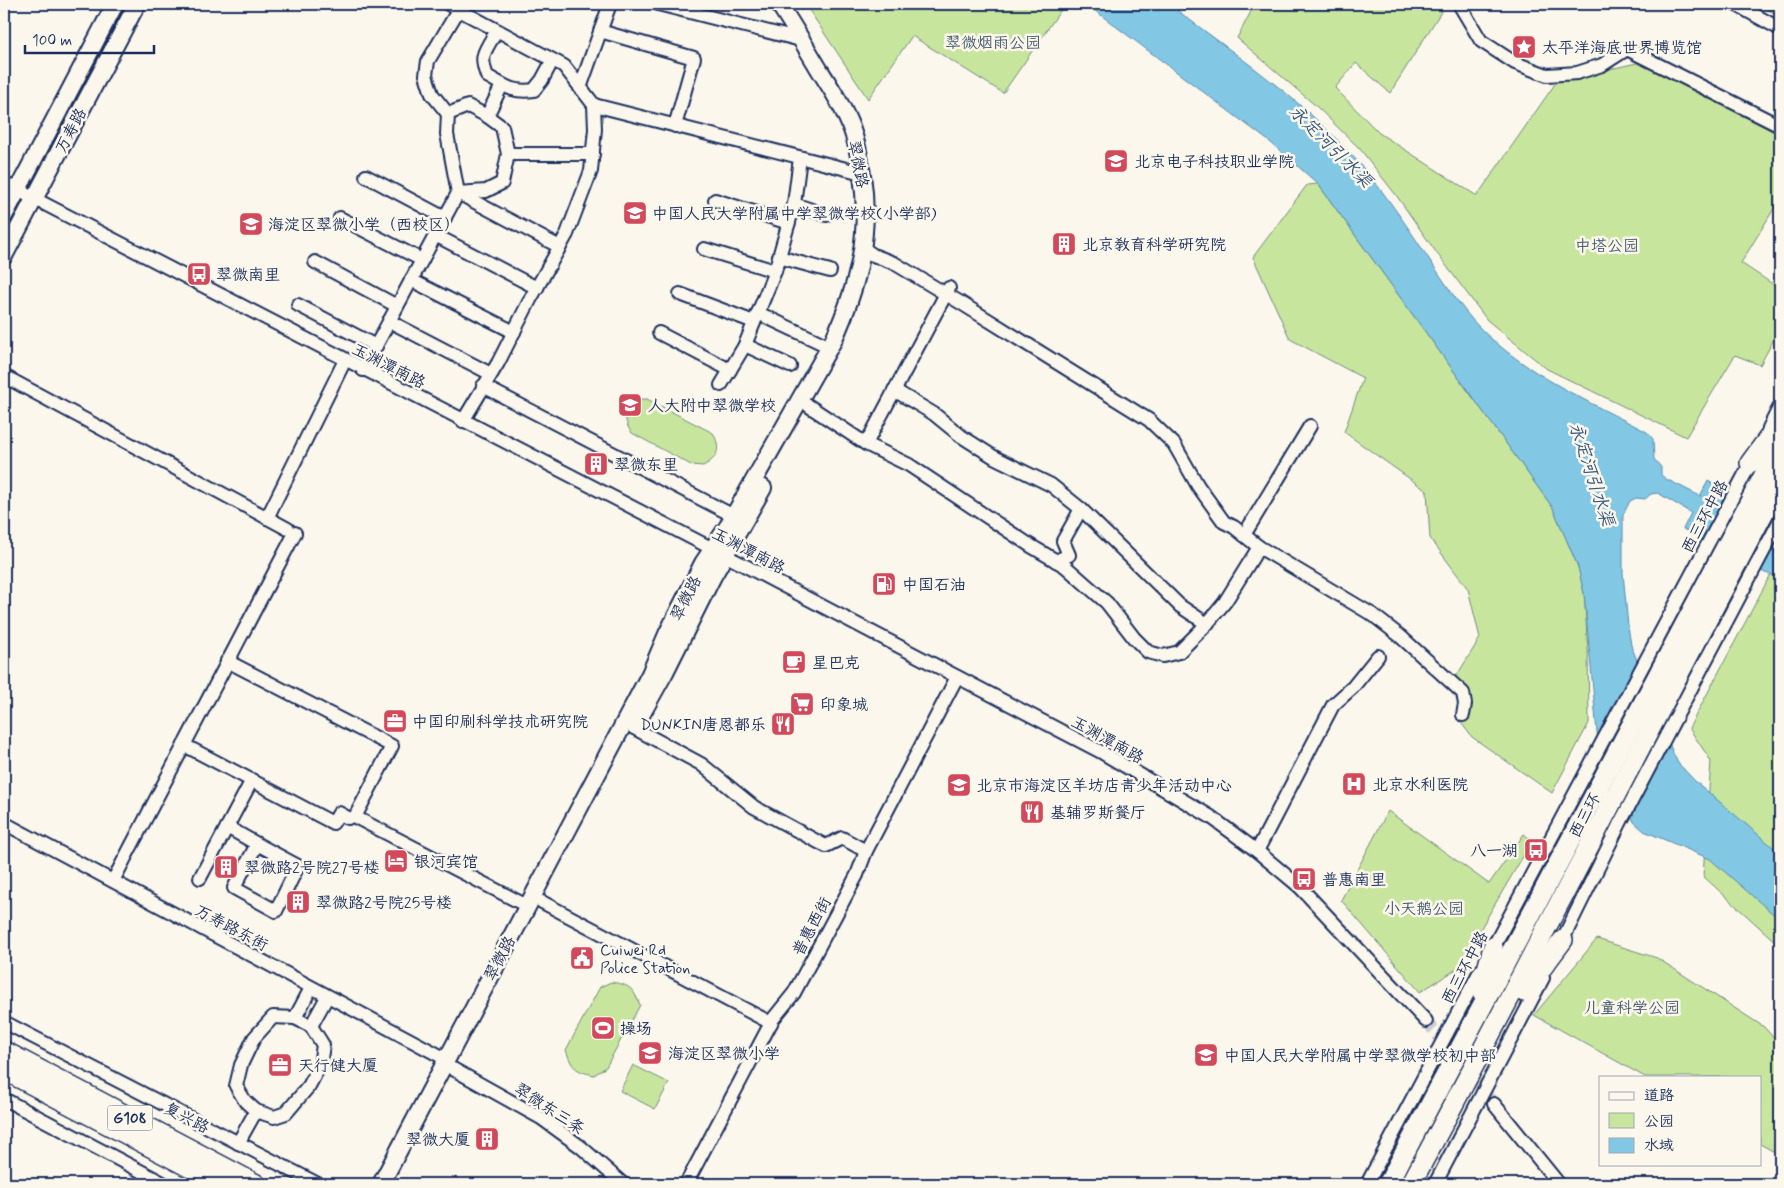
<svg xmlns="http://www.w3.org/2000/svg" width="1784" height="1188" font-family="Mynerve,'LXGW WenKai TC',sans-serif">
	<rect width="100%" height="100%" fill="#fbf7ec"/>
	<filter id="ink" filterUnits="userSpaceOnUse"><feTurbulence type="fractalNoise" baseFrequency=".02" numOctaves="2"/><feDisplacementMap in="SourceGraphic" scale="10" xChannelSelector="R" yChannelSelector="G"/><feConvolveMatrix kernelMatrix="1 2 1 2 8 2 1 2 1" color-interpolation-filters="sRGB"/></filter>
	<g filter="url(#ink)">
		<g fill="#c7e59d" stroke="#718a7e">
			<polygon points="805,4 1065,4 1003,93 912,36 868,99"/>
			<polygon points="1255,4 1446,4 1390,93 1356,63 1335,88 1379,133 1477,196 1557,81 1641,62 1780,135 1780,210 1775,207 1741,263 1780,289 1780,328 1760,365 1735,355 1686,437 1547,369 1487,320 1436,252 1396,195 1360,149 1316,106 1237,38"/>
			<polygon points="1757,4 1780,4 1780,16"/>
			<polygon points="1318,184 1553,508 1578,567 1584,593 1588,650 1589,723 1552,793 1472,737 1458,719 1461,700 1449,688 1480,638 1468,589 1430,538 1427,491 1344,432 1363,378 1290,339 1253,257 1307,185"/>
			<path d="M647,399L713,433C721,447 719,458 703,466L691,465L632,433C624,423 622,408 634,401C638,399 643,399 647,399Z"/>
			<polygon points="1780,557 1780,946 1703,876 1711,761 1689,728"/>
			<polygon points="1388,811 1489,884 1524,834 1532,841 1457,969 1420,992 1341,900"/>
			<polygon points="1597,939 1657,958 1764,1027 1780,1045 1780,1155 1760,1144 1760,1077 1645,1077 1534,1015"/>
			<path d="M611,982C630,985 633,988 640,1005L606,1067L594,1075C575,1071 572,1068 566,1050L600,987Z"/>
			<polygon points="633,1065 669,1083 655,1109 620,1091"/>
		</g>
		<path fill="#82c7e3" stroke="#598aae" d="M1086,4H1168L1178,11C1236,55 1297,96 1347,150C1381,185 1410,231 1437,271C1450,290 1462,309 1478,326C1525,374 1588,401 1647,432L1653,439L1654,459L1661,467V475L1666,479L1700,496L1708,481L1780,522V577L1765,573L1683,529L1691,513L1658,493L1651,494L1645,499L1636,498L1630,501L1623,515V573L1628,626L1631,645L1673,753L1678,763L1695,781L1780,853V920L1710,859L1644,831L1634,822L1598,743L1584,593L1578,567L1553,508L1318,184L1270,142Z"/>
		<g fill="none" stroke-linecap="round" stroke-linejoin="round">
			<polyline stroke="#cecfd0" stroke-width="12" stroke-dasharray="12 6" stroke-linecap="butt" points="1426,1021 1494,1104"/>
			<defs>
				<g id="minor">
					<polyline points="448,4 564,66 594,105 595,129 591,171 567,234 531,298 498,363 463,421"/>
					<polyline points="658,4 801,40"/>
					<polyline points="1459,4 1481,41 1515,63 1547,75 1577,73 1602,65 1627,49 1780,126"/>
					<polyline points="1735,4 1780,29"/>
					<polyline points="600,31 694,58 675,126"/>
					<path d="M493,37C483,53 480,58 487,76C505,86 512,93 534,90L542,80L549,67"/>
					<polyline points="580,88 610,4"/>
					<polyline points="594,105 862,173"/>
					<polyline points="448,114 468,106 487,116 502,127 508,154 502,183 486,191 458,193"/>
					<polyline points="487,116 502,85"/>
					<polyline points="508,154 593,154"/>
					<polyline points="366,176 445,218"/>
					<polyline points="4,183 713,549 1103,753 1211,817 1257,851 1300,887 1426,1021"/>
					<polyline points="458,193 560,247"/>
					<polyline points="715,200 789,223"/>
					<polyline points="794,204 826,215"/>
					<polyline points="340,218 422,260"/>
					<polyline points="435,235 537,288"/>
					<polyline points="863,248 873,255 894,263 961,303 1149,420 1174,444 1198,486 1224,522 1234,527 1259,547 1373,615 1400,636 1463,693 1465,704 1463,715"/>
					<polyline points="704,249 775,271"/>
					<polyline points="779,257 830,271"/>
					<polyline points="315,262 397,306"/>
					<polyline points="411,280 514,332"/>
					<polyline points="680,294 754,322"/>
					<polyline points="298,305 376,346"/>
					<polyline points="758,313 830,347"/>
					<polyline points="389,321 491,374"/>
					<polyline points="659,333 730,370"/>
					<polyline points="745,345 790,366"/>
					<polyline points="363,370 458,193 447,134 448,114 432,94 426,75 428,61 462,4"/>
					<polyline points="4,376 288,529"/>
					<polyline points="721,385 745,345 775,271 794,204 800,158"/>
					<polyline points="483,386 734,516"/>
					<polyline points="894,390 934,414 961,436 994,457 1051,485 1081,509 1180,606 1207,624"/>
					<polyline points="809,406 866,444 909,465 1031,546 1065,566 1107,603 1134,638 1148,652 1163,656 1179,652 1207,624 1225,602 1259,547"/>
					<polyline points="1769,428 1780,406"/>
					<polyline points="866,444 949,288"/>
					<polyline points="267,518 345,360"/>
					<polyline points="1244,535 1310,426"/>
					<polyline points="1056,561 1069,555 1063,541 1081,509"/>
					<polyline points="227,661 392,746 355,817 527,906"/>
					<polyline points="634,728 701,764 754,807 820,843 826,846 842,838 866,851"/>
					<polyline points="184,745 333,823 339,813 348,818"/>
					<polyline points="4,823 446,1059"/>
					<polyline points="227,827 257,844"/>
					<polygon points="257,844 298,866 276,911 234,888"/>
					<polyline points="1257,851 1333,705 1353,687 1378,656"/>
					<polyline points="200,878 252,780"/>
					<polyline points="113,881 295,533"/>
					<polyline points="542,902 771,1023"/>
					<polyline points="1559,947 1620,823 1780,520"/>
					<polyline points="1490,953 1754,457"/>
					<polyline points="311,988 295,1018 311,1026 327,997"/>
					<polyline points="4,1022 318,1184"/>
					<polyline points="453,1069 541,1118 581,1147 623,1184"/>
					<polyline points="4,1099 165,1184"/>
					<polyline points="1494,1104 1559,1184"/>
					<polyline points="256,1111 274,1117 286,1113 309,1086 320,1065 323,1045 311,1026"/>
					<polyline points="238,1143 256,1111 245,1101 236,1086 241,1065 254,1038 273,1017 295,1018"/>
					<polyline points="686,1184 773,1019 794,993 857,875 866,851 957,677"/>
					<polyline points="1367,1184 1480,971"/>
					<polyline points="1435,1184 1543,978"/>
				</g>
				<g id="major">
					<polyline points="4,216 115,4"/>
					<polyline points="4,256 137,4"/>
					<polyline points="635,726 665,672 713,576 763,488"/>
					<path d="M381,1184L650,674L668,632L703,563L728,526L833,341C858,286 871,236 862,175C860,160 857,143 852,130C844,108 831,88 819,69C806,47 793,26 779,4"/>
				</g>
				<g id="highway">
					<polyline points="1750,463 1780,422"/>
					<polyline points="1481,991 1493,947"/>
					<polyline points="1524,992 1563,940"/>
					<polyline points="4,1051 256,1184"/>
					<polyline points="4,1070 221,1184"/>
					<polyline points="1388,1184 1780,445"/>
					<path d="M1411,1184C1536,951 1656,715 1780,482"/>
				</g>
			</defs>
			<use href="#minor" stroke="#1b2f5e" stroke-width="16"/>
			<use href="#major" stroke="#1b2f5e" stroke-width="20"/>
			<use href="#highway" stroke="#1b2f5e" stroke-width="22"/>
			<use href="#minor" stroke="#fbf7ec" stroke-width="12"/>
			<use href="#major" stroke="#fbf7ec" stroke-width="16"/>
			<use href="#highway" stroke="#fbf7ec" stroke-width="19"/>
		</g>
	</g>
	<defs>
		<symbol id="sight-square" viewBox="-11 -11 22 22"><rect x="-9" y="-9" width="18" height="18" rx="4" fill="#d1495b" stroke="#fbf7ec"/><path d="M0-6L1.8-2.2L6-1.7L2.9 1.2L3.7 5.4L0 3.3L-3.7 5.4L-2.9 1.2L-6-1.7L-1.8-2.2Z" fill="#fff"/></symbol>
		<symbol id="school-square" viewBox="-11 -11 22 22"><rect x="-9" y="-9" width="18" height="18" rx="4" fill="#d1495b" stroke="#fbf7ec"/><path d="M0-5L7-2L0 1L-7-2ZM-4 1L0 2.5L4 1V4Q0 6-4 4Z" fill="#fff"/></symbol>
		<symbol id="building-square" viewBox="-11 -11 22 22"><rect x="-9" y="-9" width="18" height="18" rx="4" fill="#d1495b" stroke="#fbf7ec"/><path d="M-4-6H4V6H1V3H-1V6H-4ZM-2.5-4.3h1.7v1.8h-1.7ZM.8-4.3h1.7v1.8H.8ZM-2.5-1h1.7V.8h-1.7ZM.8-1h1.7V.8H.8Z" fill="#fff"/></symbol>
		<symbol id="bus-square" viewBox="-11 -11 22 22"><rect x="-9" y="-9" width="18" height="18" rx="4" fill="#d1495b" stroke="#fbf7ec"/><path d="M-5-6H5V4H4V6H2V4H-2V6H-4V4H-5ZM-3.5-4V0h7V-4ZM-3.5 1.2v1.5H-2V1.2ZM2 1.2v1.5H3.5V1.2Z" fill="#fff"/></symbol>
		<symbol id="fuel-square" viewBox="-11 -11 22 22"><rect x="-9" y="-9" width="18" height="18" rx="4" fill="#d1495b" stroke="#fbf7ec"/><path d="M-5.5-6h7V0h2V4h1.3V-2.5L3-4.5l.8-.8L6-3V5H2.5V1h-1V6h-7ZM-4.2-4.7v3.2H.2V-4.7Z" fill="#fff"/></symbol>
		<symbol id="cafe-square" viewBox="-11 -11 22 22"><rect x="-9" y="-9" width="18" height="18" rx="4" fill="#d1495b" stroke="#fbf7ec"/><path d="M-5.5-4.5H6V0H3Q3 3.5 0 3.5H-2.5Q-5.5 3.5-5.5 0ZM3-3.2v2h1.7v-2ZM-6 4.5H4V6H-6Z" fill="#fff"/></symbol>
		<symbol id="supermarket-square" viewBox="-11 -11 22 22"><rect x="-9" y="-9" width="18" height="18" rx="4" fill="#d1495b" stroke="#fbf7ec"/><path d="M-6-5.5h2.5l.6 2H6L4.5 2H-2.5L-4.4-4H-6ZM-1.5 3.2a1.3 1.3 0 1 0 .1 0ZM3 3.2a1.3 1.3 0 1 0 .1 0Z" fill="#fff"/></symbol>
		<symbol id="office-square" viewBox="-11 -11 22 22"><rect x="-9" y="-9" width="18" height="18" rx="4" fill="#d1495b" stroke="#fbf7ec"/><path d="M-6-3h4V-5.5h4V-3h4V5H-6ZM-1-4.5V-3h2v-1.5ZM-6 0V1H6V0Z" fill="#fff"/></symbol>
		<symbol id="restaurant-square" viewBox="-11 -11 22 22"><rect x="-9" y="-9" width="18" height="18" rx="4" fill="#d1495b" stroke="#fbf7ec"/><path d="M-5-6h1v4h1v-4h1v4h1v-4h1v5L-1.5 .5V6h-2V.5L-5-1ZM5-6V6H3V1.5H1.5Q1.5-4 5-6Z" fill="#fff"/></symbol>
		<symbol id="hospital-square" viewBox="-11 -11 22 22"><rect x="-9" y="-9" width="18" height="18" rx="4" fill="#d1495b" stroke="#fbf7ec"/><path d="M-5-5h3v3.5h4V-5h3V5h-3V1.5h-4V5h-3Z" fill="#fff"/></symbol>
		<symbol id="hotel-square" viewBox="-11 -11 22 22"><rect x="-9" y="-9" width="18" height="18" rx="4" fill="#d1495b" stroke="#fbf7ec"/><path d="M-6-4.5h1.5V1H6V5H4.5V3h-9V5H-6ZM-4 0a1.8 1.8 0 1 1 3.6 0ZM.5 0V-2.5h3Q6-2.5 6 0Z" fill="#fff"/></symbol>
		<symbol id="civic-square" viewBox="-11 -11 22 22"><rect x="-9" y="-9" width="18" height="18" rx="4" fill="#d1495b" stroke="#fbf7ec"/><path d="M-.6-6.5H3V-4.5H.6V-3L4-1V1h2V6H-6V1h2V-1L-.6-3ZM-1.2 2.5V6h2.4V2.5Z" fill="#fff"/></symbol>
		<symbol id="stadium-square" viewBox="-11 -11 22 22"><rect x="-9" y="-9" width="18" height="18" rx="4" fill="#d1495b" stroke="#fbf7ec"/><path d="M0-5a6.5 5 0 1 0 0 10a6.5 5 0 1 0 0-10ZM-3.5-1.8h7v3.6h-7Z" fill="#fff"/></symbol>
	</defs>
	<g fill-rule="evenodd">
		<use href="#sight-square" x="1510" y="33" width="28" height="28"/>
		<use href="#school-square" x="1102" y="147" width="28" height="28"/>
		<use href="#school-square" x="621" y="199" width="28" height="28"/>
		<use href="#school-square" x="237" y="210" width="28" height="28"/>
		<use href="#building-square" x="1050" y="230" width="28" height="28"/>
		<use href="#bus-square" x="185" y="260" width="28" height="28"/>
		<use href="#school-square" x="616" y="391" width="28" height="28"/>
		<use href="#building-square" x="582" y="450" width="28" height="28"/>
		<use href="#fuel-square" x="870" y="570" width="28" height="28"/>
		<use href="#cafe-square" x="780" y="648" width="28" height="28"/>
		<use href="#supermarket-square" x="788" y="690" width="28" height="28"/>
		<use href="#office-square" x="381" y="707" width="28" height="28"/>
		<use href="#restaurant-square" x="769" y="710" width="28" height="28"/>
		<use href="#hospital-square" x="1340" y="770" width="28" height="28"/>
		<use href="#school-square" x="945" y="771" width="28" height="28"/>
		<use href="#restaurant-square" x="1018" y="798" width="28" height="28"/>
		<use href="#bus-square" x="1522" y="836" width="28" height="28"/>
		<use href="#hotel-square" x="382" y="847" width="28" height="28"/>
		<use href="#building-square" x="212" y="853" width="28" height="28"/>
		<use href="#bus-square" x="1290" y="865" width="28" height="28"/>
		<use href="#building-square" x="284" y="888" width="28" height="28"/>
		<use href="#civic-square" x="568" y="944" width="28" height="28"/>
		<use href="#stadium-square" x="589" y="1014" width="28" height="28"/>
		<use href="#school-square" x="636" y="1039" width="28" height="28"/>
		<use href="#school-square" x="1192" y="1041" width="28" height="28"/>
		<use href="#office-square" x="266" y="1051" width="28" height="28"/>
		<use href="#building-square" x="473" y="1125" width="28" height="28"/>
	</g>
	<g text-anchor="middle" stroke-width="5" stroke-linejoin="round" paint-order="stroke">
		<rect fill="#fbf7ec" stroke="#5e6b89" stroke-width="1" x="107.5" y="1105.5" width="45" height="25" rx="4"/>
		<g font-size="15" font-weight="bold" fill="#1b2f5e">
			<text x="130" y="1123">G108</text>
		</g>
		<g font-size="16" fill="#465c6e" stroke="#fbf7ec">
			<text x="993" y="48">翠微烟雨公园</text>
			<text x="1607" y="251">中塔公园</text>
			<text x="1424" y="914">小天鹅公园</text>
			<text x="1632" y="1013">儿童科学公园</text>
		</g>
		<g font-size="16" fill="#1b2f5e" stroke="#fbf7ec" text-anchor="start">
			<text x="1542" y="53">太平洋海底世界博览馆</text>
			<text x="1134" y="167">北京电子科技职业学院</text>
			<text x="652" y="219">中国人民大学附属中学翠微学校(小学部)</text>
			<text x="268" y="230">海淀区翠微小学（西校区）</text>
			<text x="1082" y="250">北京教育科学研究院</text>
			<text x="216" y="280">翠微南里</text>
			<text x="648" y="411">人大附中翠微学校</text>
			<text x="614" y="470">翠微东里</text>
			<text x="902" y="590">中国石油</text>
			<text x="812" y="668">星巴克</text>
			<text x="820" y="710">印象城</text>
			<text x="412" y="727">中国印刷科学技术研究院</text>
			<text x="766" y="730" text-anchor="end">DUNKIN唐恩都乐</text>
			<text x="1372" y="790">北京水利医院</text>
			<text x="976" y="791">北京市海淀区羊坊店青少年活动中心</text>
			<text x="1050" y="818">基辅罗斯餐厅</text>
			<text x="1518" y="856" text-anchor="end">八一湖</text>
			<text x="414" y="867">银河宾馆</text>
			<text x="244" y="873">翠微路2号院27号楼</text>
			<text x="1322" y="885">普惠南里</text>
			<text x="316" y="908">翠微路2号院25号楼</text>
			<text x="600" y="955">Cuiwei Rd<tspan x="600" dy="18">Police Station</tspan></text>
			<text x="620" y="1034">操场</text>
			<text x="668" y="1059">海淀区翠微小学</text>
			<text x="1224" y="1061">中国人民大学附属中学翠微学校初中部</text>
			<text x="298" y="1071">天行健大厦</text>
			<text x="470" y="1145" text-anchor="end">翠微大厦</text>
		</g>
		<g font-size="16" fill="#1b2f5e" stroke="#fbf7ec">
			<text transform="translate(70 130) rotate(-62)" y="6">万寿路</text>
			<text transform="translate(859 164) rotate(79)" y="6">翠微路</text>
			<text transform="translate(389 365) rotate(27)" y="6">玉渊潭南路</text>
			<text transform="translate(1704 516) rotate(-62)" y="6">西三环中路</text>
			<text transform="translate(749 550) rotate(28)" y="6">玉渊潭南路</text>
			<text transform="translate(685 598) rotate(-63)" y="6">翠微路</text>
			<text transform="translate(1108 739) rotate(29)" y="6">玉渊潭南路</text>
			<text transform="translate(1584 815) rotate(-62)" y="6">西三环</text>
			<text transform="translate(811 926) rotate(-62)" y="6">普惠西街</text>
			<text transform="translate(232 927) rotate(28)" y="6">万寿路东街</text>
			<text transform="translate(499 958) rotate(-62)" y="6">翠微路</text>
			<text transform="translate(1464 967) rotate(-62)" y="6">西三环中路</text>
			<text transform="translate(550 1108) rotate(33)" y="6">翠微东三条</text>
			<text transform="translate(187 1117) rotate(27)" y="6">复兴路</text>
		</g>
		<g font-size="18" font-style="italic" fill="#35557f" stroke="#fbf7ec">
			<text transform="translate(1331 146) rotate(45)" y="6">永定河引水渠</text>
			<text transform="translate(1592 474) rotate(72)" y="6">永定河引水渠</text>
		</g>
	</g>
	<rect width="1784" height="1188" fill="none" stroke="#fbf7ec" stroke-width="20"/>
	<rect x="10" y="10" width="1764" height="1168" fill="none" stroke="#1b2f5e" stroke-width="2" filter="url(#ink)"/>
	<rect x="1599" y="1076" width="162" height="90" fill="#fbf7ec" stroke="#a1a7b3"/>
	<rect x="1609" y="1092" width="25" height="8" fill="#fbf7ec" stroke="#a1a7b3"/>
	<text x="1644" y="1100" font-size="15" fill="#1b2f5e">道路</text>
	<rect x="1609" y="1113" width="25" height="15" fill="#c7e59d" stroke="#a1a7b3"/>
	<text x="1644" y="1126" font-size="15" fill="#1b2f5e">公园</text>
	<rect x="1609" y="1138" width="25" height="15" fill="#82c7e3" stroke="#a1a7b3"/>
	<text x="1644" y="1150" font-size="15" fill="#1b2f5e">水域</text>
	<path d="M25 45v8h129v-8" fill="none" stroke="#1b2f5e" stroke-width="2.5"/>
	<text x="32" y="45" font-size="15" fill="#1b2f5e" stroke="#fbf7ec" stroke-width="4" paint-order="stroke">100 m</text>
</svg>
